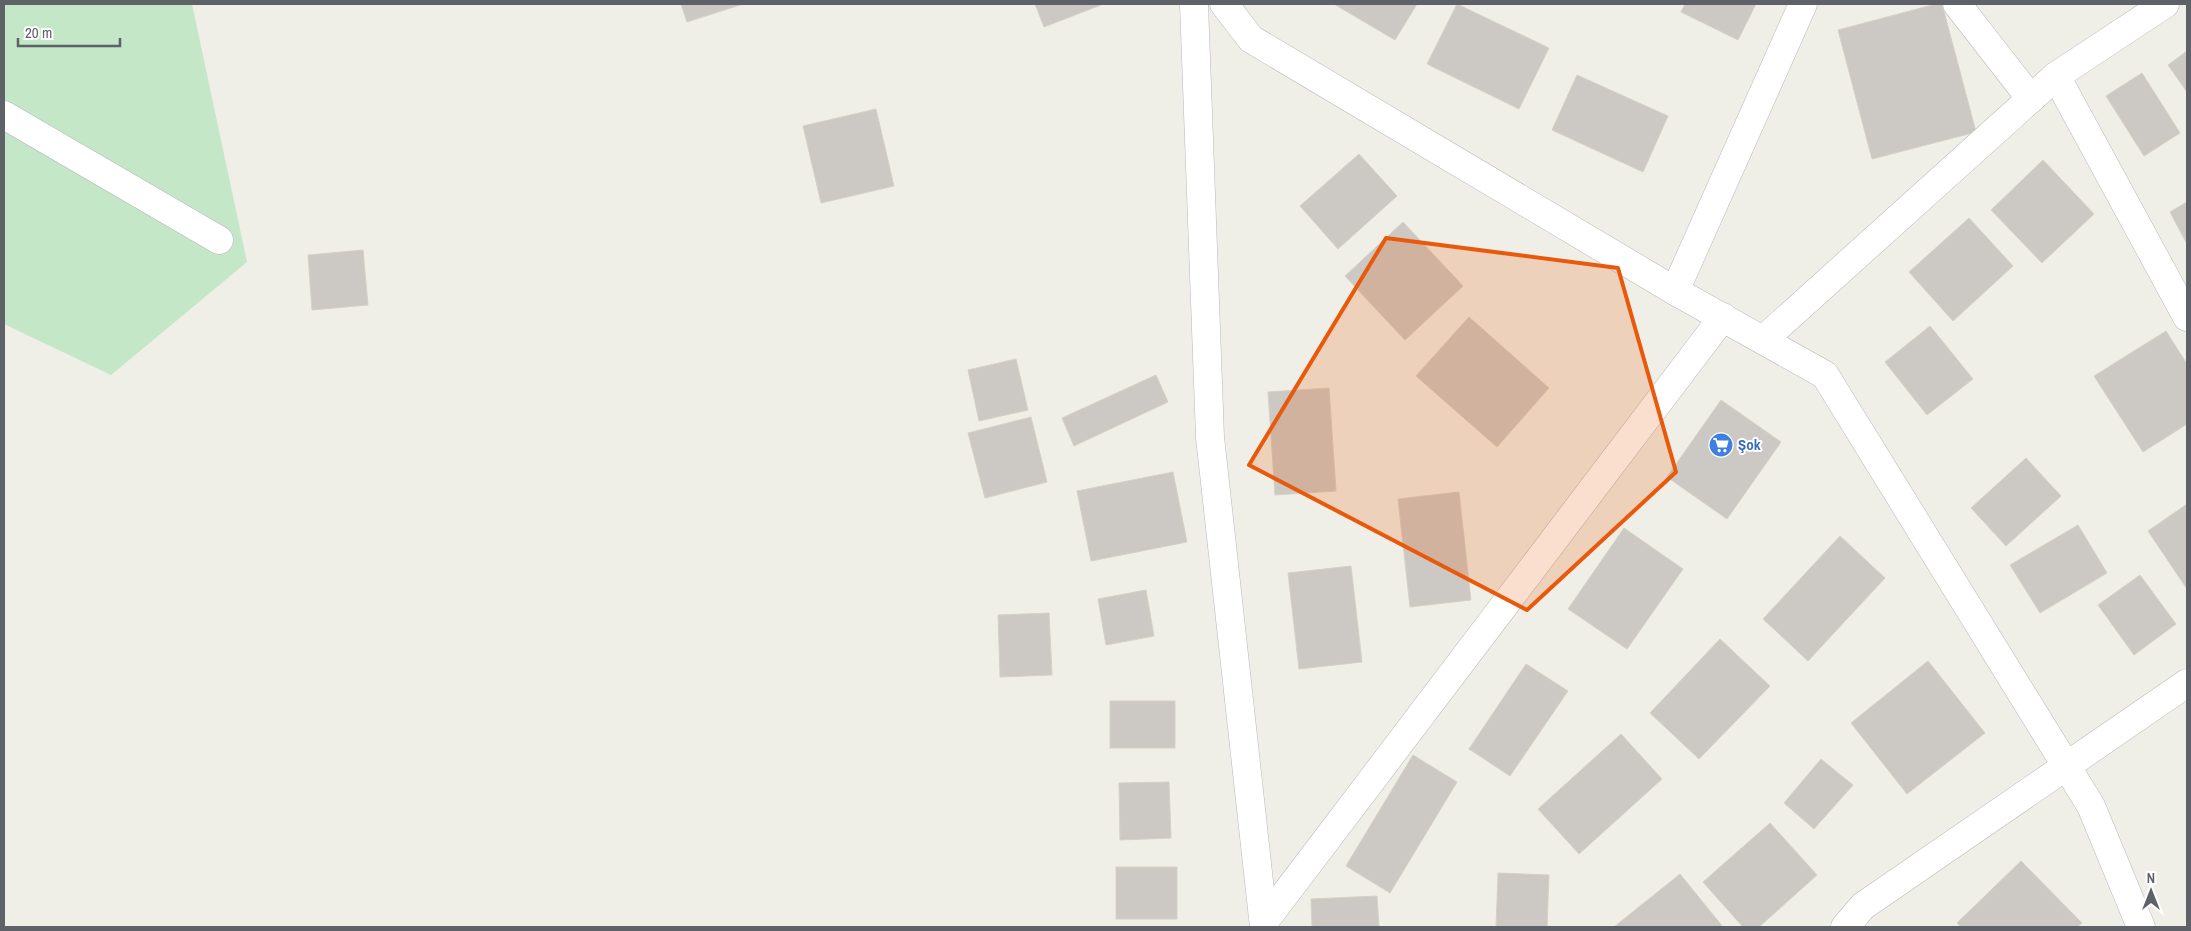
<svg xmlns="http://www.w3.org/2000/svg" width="2191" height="931" font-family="'Archivo Narrow',sans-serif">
	<rect width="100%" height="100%" fill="#f0efe7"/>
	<polygon fill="#c4e7c7" points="4,4 192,4 247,262 111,375 4,324"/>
	<g fill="#ccc9c4" stroke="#d5d1c5">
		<polygon points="681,4 743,4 687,22"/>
		<polygon points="1035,4 1101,4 1101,5 1044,27"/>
		<polygon points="1334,4 1417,4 1395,40"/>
		<polygon points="1457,4 1549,48 1519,109 1427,64"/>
		<polygon points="1685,4 1756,4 1738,40 1681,12"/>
		<polygon points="1936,4 1942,4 1976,132 1872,159 1838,30"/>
		<polygon points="2187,51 2187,92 2168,65"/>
		<polygon points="2142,73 2180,133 2144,156 2106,96"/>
		<polygon points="1577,75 1668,116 1643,172 1552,130"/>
		<polygon points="876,109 894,186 821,203 803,126"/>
		<polygon points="1359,154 1397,196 1338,249 1300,206"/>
		<polygon points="2043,160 2094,214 2042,263 1991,210"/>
		<polygon points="2187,202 2187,244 2170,212"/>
		<polygon points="1969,218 2013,266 1953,321 1909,272"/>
		<polygon points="1403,222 1463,286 1405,340 1345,276"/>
		<polygon points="363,250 368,305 312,310 308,255"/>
		<polygon points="1469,317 1549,388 1497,447 1416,376"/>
		<polygon points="1930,326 1973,379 1927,415 1885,362"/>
		<polygon points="2166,331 2187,364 2187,424 2143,452 2094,376"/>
		<polygon points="1016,359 1028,410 979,421 968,370"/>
		<polygon points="1156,375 1168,402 1074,446 1062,418"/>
		<polygon points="1329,388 1336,491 1275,495 1268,392"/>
		<polygon points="1721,400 1781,442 1727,519 1667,477"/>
		<polygon points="1031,417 1047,482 985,498 968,433"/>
		<polygon points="2026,458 2061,496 2006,546 1971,508"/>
		<polygon points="1173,472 1187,542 1091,561 1077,491"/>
		<polygon points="1459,492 1471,600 1410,607 1398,499"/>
		<polygon points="2187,504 2187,589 2148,531"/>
		<polygon points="2078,525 2107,573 2040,613 2010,565"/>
		<polygon points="1624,528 1683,569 1627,649 1568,609"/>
		<polygon points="1840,536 1885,578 1808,661 1763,619"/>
		<polygon points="1351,566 1362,662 1299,669 1288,573"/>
		<polygon points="2140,575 2176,624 2134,655 2098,605"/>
		<polygon points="1146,590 1154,636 1106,645 1098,599"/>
		<polygon points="1049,613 1052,675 1000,677 998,615"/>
		<polygon points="1720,639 1770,686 1699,759 1650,713"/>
		<polygon points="1928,661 1985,733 1907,794 1851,723"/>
		<polygon points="1526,664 1568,691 1510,776 1469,749"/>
		<rect x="1110" y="701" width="65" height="47"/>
		<polygon points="1621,734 1662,779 1579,854 1538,809"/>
		<polygon points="1413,755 1457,782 1390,893 1346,866"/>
		<polygon points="1821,759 1853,785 1814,829 1784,803"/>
		<polygon points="1169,782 1171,838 1120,840 1119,783"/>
		<polygon points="1770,823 1817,875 1759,927 1743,927 1703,882"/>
		<polygon points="2021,861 2082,923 2077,927 1961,927 1957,923"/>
		<rect x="1116" y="867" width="61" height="52"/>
		<polygon points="1498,873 1549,875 1547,927 1496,927"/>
		<polygon points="1680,874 1723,927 1614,927"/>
		<polygon points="1377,896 1379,927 1312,927 1311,899"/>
	</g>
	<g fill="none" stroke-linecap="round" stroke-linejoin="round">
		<defs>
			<g id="minor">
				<polyline points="1194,4 1210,437 1264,927"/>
				<polyline points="1224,4 1251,39 1675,291 1825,375 2091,806 2141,927"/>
				<polyline points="1957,4 2031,99"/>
				<polyline points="2056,76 2187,317"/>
				<polyline points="4,115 219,240"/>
				<polyline points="1675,291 1803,4"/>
				<polyline points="1763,340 2056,76 2165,4"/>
				<polyline points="1264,922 1723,317"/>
				<polyline points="1845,927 1863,906 2187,683"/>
			</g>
		</defs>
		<use href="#minor" stroke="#b7b8bd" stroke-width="29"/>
		<use href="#minor" stroke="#fff" stroke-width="28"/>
	</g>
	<path fill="#e8590c" fill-opacity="0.2" stroke="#e8590c" stroke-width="4" stroke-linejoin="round" d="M1386,238L1618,268L1676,472L1527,610L1249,465Z"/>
	<defs>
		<symbol id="supermarket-disc" viewBox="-11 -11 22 22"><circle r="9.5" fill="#3f7fe0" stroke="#fff"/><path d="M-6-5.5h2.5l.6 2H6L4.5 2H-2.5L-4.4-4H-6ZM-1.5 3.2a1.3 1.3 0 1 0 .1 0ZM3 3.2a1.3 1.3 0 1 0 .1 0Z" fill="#fff"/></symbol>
	</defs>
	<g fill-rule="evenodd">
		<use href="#supermarket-disc" x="1707" y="431" width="28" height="28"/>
	</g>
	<g text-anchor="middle" stroke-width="4" stroke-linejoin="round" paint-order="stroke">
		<g font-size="15" font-weight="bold" fill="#366cbe" stroke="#fff" text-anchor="start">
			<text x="1738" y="450">Şok</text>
		</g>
	</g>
	<rect width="2191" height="931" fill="none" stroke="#5e6167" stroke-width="10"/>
	<g transform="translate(2151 891)" stroke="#ffffff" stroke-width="4" paint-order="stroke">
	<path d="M0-4L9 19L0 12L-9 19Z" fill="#5e6167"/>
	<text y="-8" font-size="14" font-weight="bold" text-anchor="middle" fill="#5e6167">N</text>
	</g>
	<path d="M18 38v8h102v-8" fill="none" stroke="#5e6167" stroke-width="2.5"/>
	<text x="25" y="38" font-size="15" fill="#5e6167" stroke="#ffffff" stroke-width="4" paint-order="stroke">20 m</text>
</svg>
